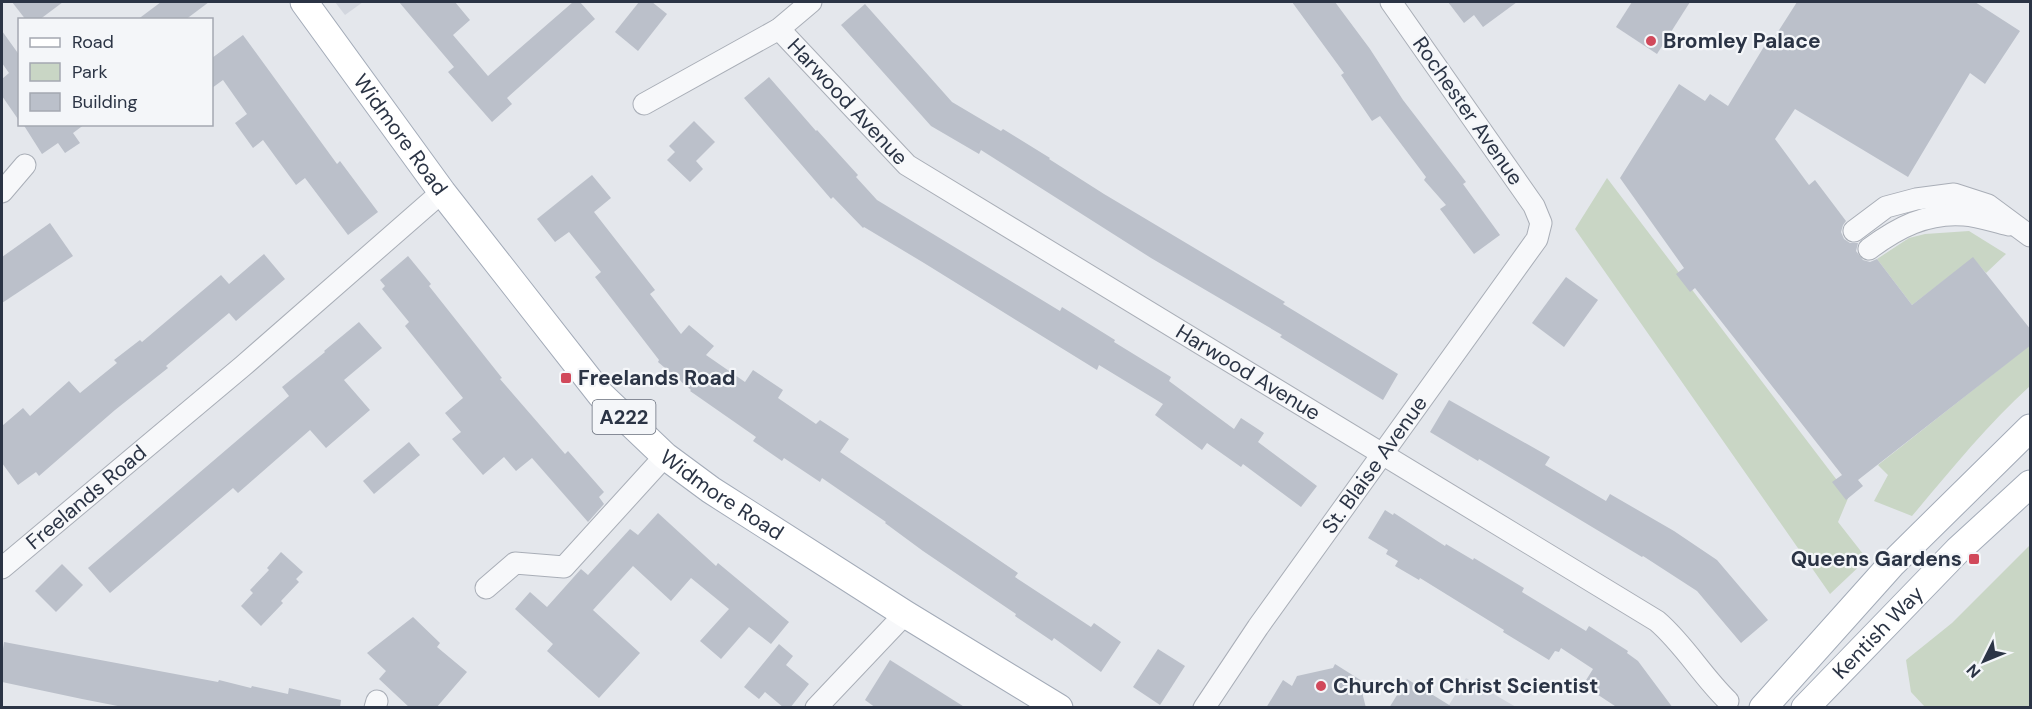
<svg xmlns="http://www.w3.org/2000/svg" width="2032" height="709" font-family="'DM Sans',sans-serif">
	<rect width="100%" height="100%" fill="#e4e7ec"/>
	<g fill="#d2d6de">
		<polygon points="335,2 363,2 345,15"/>
		<polygon points="1466,678 1516,707 1447,708"/>
	</g>
	<g fill="#c9d6c5">
		<polygon points="1607,178 1849,496 1838,522 1867,559 1830,594 1575,229"/>
		<polygon points="1969,231 2006,254 1986,273 1973,258 1912,305 1877,259 1909,238 1925,234"/>
		<path d="M2030,345V386C1987,425 1950,471 1912,516L1874,501L1888,475L1878,465Z"/>
		<polygon points="2030,545 2030,707 1925,707 1911,692 1906,660 1952,623"/>
	</g>
	<g fill="#bbc0ca">
		<polygon points="12,2 63,2 39,20 26,20"/>
		<polygon points="161,2 209,2 185,20 137,20"/>
		<polygon points="399,2 455,2 470,20 453,35 488,76 573,2 580,2 595,19 507,98 512,104 492,122 448,72 454,67"/>
		<polygon points="639,2 652,2 667,14 638,51 615,32"/>
		<polygon points="1292,2 1335,2 1370,49 1403,100 1466,182 1463,184 1500,235 1474,254 1440,209 1446,205 1424,180 1426,177 1380,116 1372,121 1341,75 1344,73"/>
		<polygon points="1448,2 1517,2 1483,27 1474,15 1464,23"/>
		<polygon points="1632,2 1690,2 1657,54 1616,27"/>
		<polygon points="1797,2 1975,2 2020,31 1985,84 1970,73 1908,177 1795,109 1775,139 1809,185 1815,180 1846,221 1843,225 1841,232 1844,239 1850,243 1858,243 1856,251 1863,260 1870,262 1877,259 1912,305 1973,257 2031,330 2031,345 1858,480 1863,486 1846,500 1832,482 1842,475 1695,288 1690,292 1676,274 1684,268 1620,178 1679,84 1705,101 1710,94 1728,106 1771,35 1774,38"/>
		<polygon points="865,4 952,102 1001,131 1003,129 1050,158 1049,159 1104,194 1285,302 1283,304 1398,374 1383,400 1280,337 1282,335 1151,258 981,150 979,154 931,126 841,25"/>
		<polygon points="2,31 20,56 20,122 2,96 2,79 9,73 2,63"/>
		<polygon points="243,35 337,164 340,161 378,212 348,235 305,178 296,185 263,140 253,148 235,123 247,114 223,80 212,88 212,58"/>
		<polygon points="769,77 816,131 817,130 858,175 856,177 877,200 1060,311 1062,307 1115,340 1114,342 1171,377 1169,381 1234,429 1241,418 1264,433 1258,442 1317,486 1301,507 1243,464 1241,467 1207,443 1202,450 1155,415 1163,404 1099,365 1097,370 924,263 864,227 863,228 833,197 831,199 744,98"/>
		<polygon points="694,121 715,142 696,161 703,169 690,182 667,160 675,152 669,146"/>
		<polygon points="23,124 85,124 73,133 80,143 65,153 58,143 42,154"/>
		<polygon points="592,175 611,198 594,212 655,290 650,294 681,334 689,325 714,346 706,355 745,382 753,370 783,390 778,398 816,424 820,420 849,439 840,452 1018,573 1015,577 1091,627 1094,623 1121,642 1101,672 1054,638 1052,641 1015,616 1016,614 923,551 885,523 886,522 822,478 820,482 784,458 782,461 753,441 756,437 690,391 691,390 658,362 659,360 595,277 601,272 569,232 555,242 537,219"/>
		<polygon points="50,223 73,256 2,303 2,257"/>
		<polygon points="264,254 285,279 236,321 229,313 166,366 168,368 115,410 39,476 36,472 18,485 2,463 2,426 23,408 30,416 69,381 80,393 117,363 114,360 140,340 142,342 221,275 229,284"/>
		<polygon points="408,256 431,284 429,286 502,378 500,379 565,454 568,451 604,492 599,497 604,504 588,522 532,458 516,471 504,457 483,475 452,439 461,432 445,413 463,398 405,326 409,322 382,289 385,286 380,280"/>
		<polygon points="1566,277 1598,300 1564,347 1532,323"/>
		<polygon points="359,322 382,348 344,380 370,410 326,448 310,430 238,493 233,488 110,593 88,568 289,396 282,387 325,352 324,351"/>
		<polygon points="1449,400 1550,457 1545,465 1606,501 1610,494 1674,531 1717,560 1768,620 1741,643 1697,591 1643,556 1642,557 1479,459 1478,461 1430,432"/>
		<polygon points="409,442 420,455 374,494 363,481"/>
		<polygon points="1385,510 1393,515 1394,513 1445,546 1446,544 1473,560 1474,558 1524,588 1522,592 1586,631 1589,626 1628,651 1627,653 1638,661 1673,708 1618,708 1583,685 1593,669 1561,648 1559,652 1555,651 1549,660 1503,632 1504,630 1488,620 1420,578 1419,580 1395,566 1398,561 1386,554 1388,550 1368,538"/>
		<polygon points="658,513 716,566 718,563 789,622 771,644 749,627 721,659 700,641 729,609 691,578 671,601 633,566 593,610 640,653 599,698 547,651 553,644 515,609 530,592 547,607 581,569 588,575 630,529 638,535"/>
		<polygon points="281,552 303,572 296,579 299,582 281,601 283,603 261,626 241,606 253,593 250,590 269,570 267,568"/>
		<polygon points="62,564 83,585 56,612 35,591"/>
		<polygon points="413,617 440,643 437,647 467,672 436,708 410,708 379,679 386,671 367,653"/>
		<polygon points="4,642 218,682 219,680 251,688 252,686 288,694 289,688 341,700 340,708 128,708 82,699 2,682 2,656"/>
		<polygon points="779,644 793,656 786,665 809,684 790,708 784,708 765,692 759,699 744,687"/>
		<polygon points="1158,649 1185,666 1160,705 1133,687"/>
		<polygon points="890,660 966,708 876,708 865,700"/>
		<polygon points="1335,664 1362,681 1360,684 1366,708 1266,708 1283,680 1292,686 1297,676 1333,668"/>
		<polygon points="1407,679 1454,708 1389,708"/>
	</g>
	<g fill="none" stroke-linecap="round" stroke-linejoin="round">
		<defs>
			<g id="minor">
				<path id="s1" d="M779,29L907,165L1657,621C1684,644 1702,676 1728,701"/>
				<polyline points="644,104 779,29 811,2"/>
				<polyline points="2,192 25,165"/>
				<polyline points="1854,231 1886,207 1916,199 1954,194 1988,205 2030,236"/>
				<path d="M1869,249C1897,228 1927,212 1964,215C1979,216 1995,222 2009,225"/>
				<path id="s2" d="M2,568L243,366L442,192"/>
				<polyline points="486,588 515,563 564,567 665,456"/>
				<polyline points="375,708 377,701"/>
				<polyline points="816,708 905,614"/>
				<path id="s3" d="M1204,708L1258,627L1537,239L1541,223L1534,206L1391,2"/>
			</g>
			<g id="major">
				<path id="s4" d="M304,2L442,192L601,395L665,456L711,490L905,614L1059,708"/>
				<polyline points="1763,708 1891,565 2030,428"/>
				<path id="s5" d="M1805,708L1958,550L2030,484"/>
			</g>
		</defs>
		<use href="#minor" stroke="#a9aeb7" stroke-width="23"/>
		<use href="#major" stroke="#a3abb8" stroke-width="29"/>
		<use href="#minor" stroke="#f7f8fa" stroke-width="21"/>
		<use href="#major" stroke="#fff" stroke-width="27"/>
	</g>
	<g fill="#d1495b" stroke="#f4f6f9" stroke-width="2">
		<circle cx="1651" cy="41" r="6"/>
		<rect x="560" y="372" width="12" height="12" rx="3"/>
		<rect x="1968" y="553" width="12" height="12" rx="3"/>
		<circle cx="1321" cy="686" r="6"/>
	</g>
	<g text-anchor="middle" stroke-width="4.5" stroke-linejoin="round" paint-order="stroke">
		<rect fill="#f4f6f9" stroke="#676e7b" stroke-width="1.5" x="592.5" y="400" width="63" height="34" rx="4.5"/>
		<g font-size="20" font-weight="bold" fill="#2b3445">
			<text x="624" y="424">A222</text>
		</g>
		<g font-size="21" font-weight="bold" fill="#2b3445" stroke="#f4f6f9" text-anchor="start">
			<text x="1663" y="48">Bromley Palace</text>
			<text x="578" y="385">Freelands Road</text>
			<text x="1962" y="566" text-anchor="end">Queens Gardens</text>
			<text x="1333" y="693">Church of Christ Scientist</text>
		</g>
		<g font-size="21" fill="#2b3445" stroke="#f4f6f9">
			<text dy="7" stroke="none"><textPath href="#s1" startOffset="100">Harwood Avenue</textPath></text>
			<text transform="translate(1468 111) rotate(55)" y="7">Rochester Avenue</text>
			<text dy="7" stroke="none"><textPath href="#s4" startOffset="164">Widmore Road</textPath></text>
			<text dy="7" stroke="none"><textPath href="#s1" startOffset="586">Harwood Avenue</textPath></text>
			<text dy="7" stroke="none"><textPath href="#s3" startOffset="297">St. Blaise Avenue</textPath></text>
			<text dy="7" stroke="none"><textPath href="#s4" startOffset="650">Widmore Road</textPath></text>
			<text dy="7" stroke="none"><textPath href="#s2" startOffset="110">Freelands Road</textPath></text>
			<text dy="7" stroke="none"><textPath href="#s5" startOffset="105">Kentish Way</textPath></text>
		</g>
	</g>
	<rect width="2032" height="709" fill="none" stroke="#2b3445" stroke-width="6"/>
	<rect x="18" y="18" width="195" height="108" fill="#f4f6f9" stroke="#a4a8b1" stroke-width="1.5"/>
	<rect x="30" y="38" width="30" height="9" fill="#ffffff" stroke="#a4a8b1" stroke-width="1.5"/>
	<text x="72" y="48" font-size="18" fill="#2b3445">Road</text>
	<rect x="30" y="63" width="30" height="18" fill="#c9d6c5" stroke="#a4a8b1" stroke-width="1.5"/>
	<text x="72" y="78" font-size="18" fill="#2b3445">Park</text>
	<rect x="30" y="93" width="30" height="18" fill="#bbc0ca" stroke="#a4a8b1" stroke-width="1.5"/>
	<text x="72" y="108" font-size="18" fill="#2b3445">Building</text>
	<g transform="translate(1984 661) rotate(227)" stroke="#f4f6f9" stroke-width="4.5" paint-order="stroke">
	<path d="M0-4.5L10 22L0 15L-10 22Z" fill="#2b3445"/>
	<text y="-9" font-size="16" font-weight="bold" text-anchor="middle" fill="#2b3445">N</text>
	</g>
</svg>
